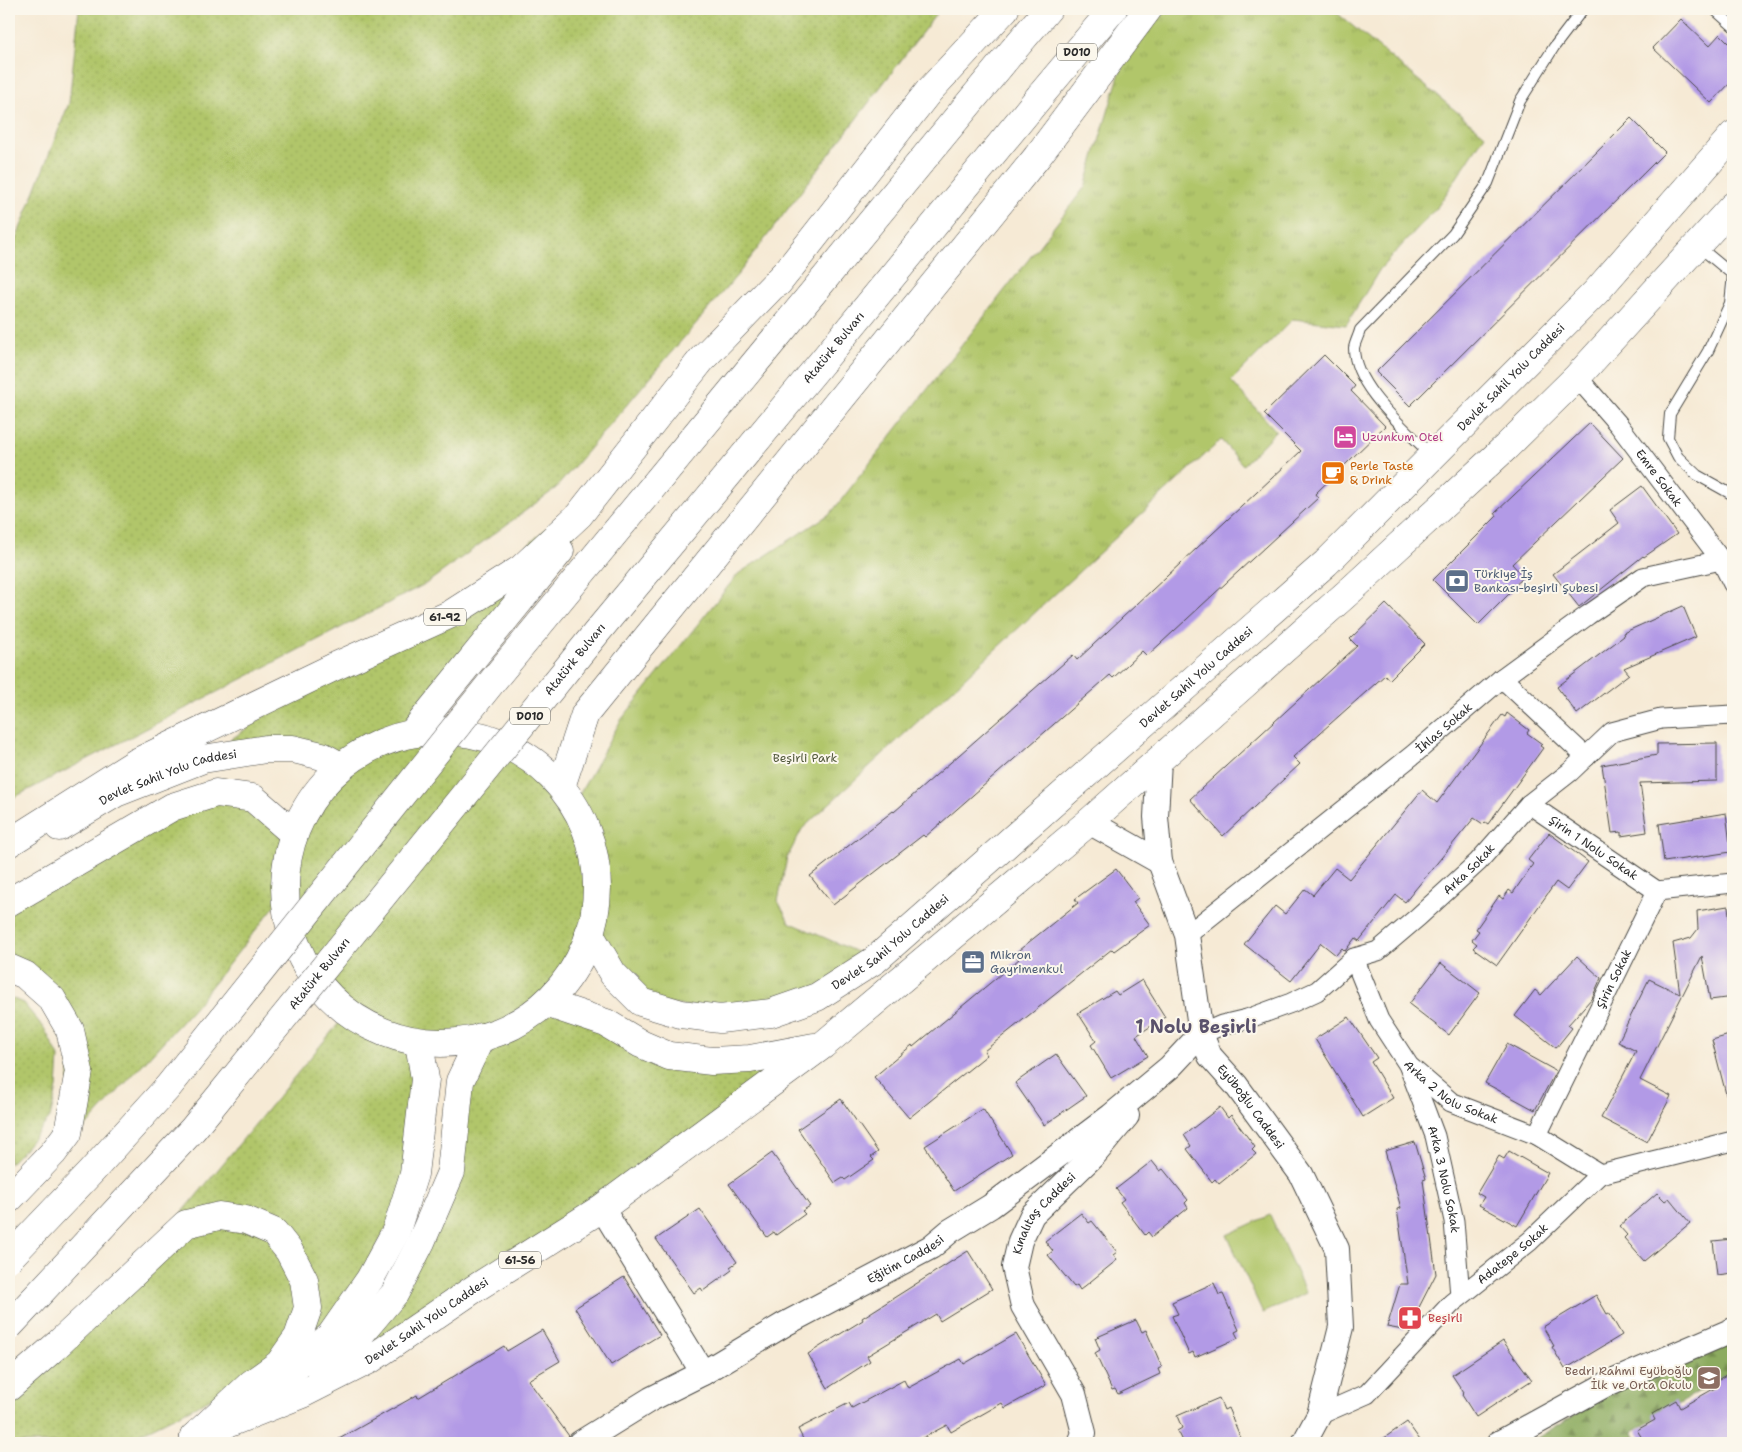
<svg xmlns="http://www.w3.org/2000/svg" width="1742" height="1452" font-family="'Shantell Sans',sans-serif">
	<defs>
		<pattern id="grass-dots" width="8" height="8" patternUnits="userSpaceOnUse" patternTransform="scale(1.25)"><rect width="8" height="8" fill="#b1c66a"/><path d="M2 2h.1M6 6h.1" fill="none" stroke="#98aa5c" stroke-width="1.8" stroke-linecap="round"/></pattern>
		<pattern id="forest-firs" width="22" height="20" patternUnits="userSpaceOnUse" patternTransform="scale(1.25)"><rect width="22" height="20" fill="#8cab5e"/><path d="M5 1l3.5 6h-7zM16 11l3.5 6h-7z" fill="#738b4e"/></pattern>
		<pattern id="park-tufts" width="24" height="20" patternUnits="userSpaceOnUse" patternTransform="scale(1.25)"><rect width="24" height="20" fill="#b1c66a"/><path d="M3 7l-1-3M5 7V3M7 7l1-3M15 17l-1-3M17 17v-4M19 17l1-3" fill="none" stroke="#98aa5c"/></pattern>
	</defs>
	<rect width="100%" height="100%" fill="#fbf7ec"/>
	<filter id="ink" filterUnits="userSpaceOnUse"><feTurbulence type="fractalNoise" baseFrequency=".02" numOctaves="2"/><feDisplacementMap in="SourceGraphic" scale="10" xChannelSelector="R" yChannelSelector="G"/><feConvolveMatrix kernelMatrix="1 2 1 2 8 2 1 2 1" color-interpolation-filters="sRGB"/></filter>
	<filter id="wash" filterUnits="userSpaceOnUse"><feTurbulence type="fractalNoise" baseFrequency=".0096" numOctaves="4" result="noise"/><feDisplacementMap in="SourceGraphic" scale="20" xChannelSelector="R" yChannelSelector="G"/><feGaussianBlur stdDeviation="1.12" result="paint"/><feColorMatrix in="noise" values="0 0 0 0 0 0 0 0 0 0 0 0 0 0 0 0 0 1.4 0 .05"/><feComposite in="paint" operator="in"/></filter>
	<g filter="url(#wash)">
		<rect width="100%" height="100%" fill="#f6ead5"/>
		<g fill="url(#grass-dots)" stroke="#6e784a">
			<polygon points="79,9 940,9 739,273 555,489 427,583 9,800 9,257 69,103"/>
			<polygon points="665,422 414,731 395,737 439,729 492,737 539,763 575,802 595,852 598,905 582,956 549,1004 641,1044 750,1059 783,1081 365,1356 421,1242 481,1037 420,1043 414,1174 331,1335 299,1390 294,1336 218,1395 121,1443 9,1443 9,1387 149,1253 348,1012 335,1003 302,961 285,910 285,893 194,1008 78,1135 68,1133 70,1030 9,968 9,902 216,793 293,833 290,848 305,807 331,776 293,749 203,759 336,666 451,614"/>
			<polygon points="9,997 23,1003 44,1028 59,1057 57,1088 50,1118 23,1150 9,1164"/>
		</g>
		<polygon fill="url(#forest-firs)" stroke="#5c6b44" points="1733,1341 1733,1371 1633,1431 1639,1443 1529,1443 1616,1389"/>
		<polygon fill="url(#park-tufts)" stroke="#6e784a" points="1165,9 1332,9 1485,135 1438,206 1380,269 1346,325 1293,319 1231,381 1276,431 1243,465 1221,440 802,829 787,858 778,901 789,922 875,960 771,1013 641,1002 596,945 579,961 598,905 595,852 575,802 621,720 738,574 831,513 1085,187 1121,69"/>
		<polygon fill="#b1c66a" stroke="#6e784a" points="1270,1215 1306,1293 1263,1313 1227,1235"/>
		<g id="blocks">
			<g fill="#b29ae6">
				<polygon points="1681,19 1709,46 1720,34 1733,47 1733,80 1711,103 1653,48"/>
				<polygon points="1631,118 1665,152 1410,406 1376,372"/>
				<polygon points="1324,355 1355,386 1351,391 1385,426 1315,494 1318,498 1147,656 1142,651 1113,678 1110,675 925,837 923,835 833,905 810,876 893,811 894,812 1073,655 1077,660 1301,451 1264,414"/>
				<polygon points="1590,423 1623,458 1512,564 1524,577 1511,589 1512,591 1478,625 1433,580 1497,516 1495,513"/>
				<polygon points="1642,486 1677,534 1644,557 1643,556 1579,607 1553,574 1619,523 1610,510"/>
				<polygon points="1386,604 1425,644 1389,680 1385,675 1293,757 1300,764 1223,836 1190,799 1357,646 1350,639"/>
				<polygon points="1683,606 1696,637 1624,668 1629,674 1577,714 1557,687 1624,636 1623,633"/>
				<polygon points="1507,713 1529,730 1527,733 1542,744 1540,746 1543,748 1488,824 1485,822 1483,824 1474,818 1405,902 1396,895 1359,941 1355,938 1345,951 1342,948 1336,955 1321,943 1291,981 1244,944 1275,906 1285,914 1305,889 1313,895 1335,868 1349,879 1422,790 1437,803 1502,715 1505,717"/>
				<polygon points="1717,743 1717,781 1640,783 1647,832 1621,836 1621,832 1612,833 1602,765 1657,755 1657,744"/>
				<polygon points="1726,813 1731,852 1664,862 1659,824"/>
				<polygon points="1549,833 1588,862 1567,890 1556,882 1497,965 1473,948 1477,944 1472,940 1479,931 1476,929 1499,896 1503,899 1509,890 1513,893 1533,864 1528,860"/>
				<polygon points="1116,869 1138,898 1133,902 1150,925 1114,951 1112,949 984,1051 987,1055 909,1118 874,1077 912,1045 913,1047 1019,959 1014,954 1078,903 1075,899"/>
				<polygon points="1728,906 1733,955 1733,997 1710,1000 1702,956 1640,1080 1671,1096 1647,1142 1601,1118 1636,1051 1618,1042 1649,979 1680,994 1673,943 1691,938 1698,929 1697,911"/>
				<polygon points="1577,956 1601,978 1592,998 1568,1025 1572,1028 1556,1048 1515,1016 1535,990 1541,995"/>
				<polygon points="1441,963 1480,993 1449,1035 1409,1004"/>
				<polygon points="1142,980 1165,1017 1136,1036 1148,1056 1111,1078 1091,1045 1096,1041 1078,1013 1115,991 1118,995"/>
				<polygon points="1349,1017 1377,1058 1371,1062 1393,1098 1363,1117 1315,1039"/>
				<polygon points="1733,1034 1733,1101 1728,1102 1712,1040"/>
				<polygon points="1507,1044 1556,1071 1535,1110 1485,1083"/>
				<polygon points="1056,1054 1086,1096 1044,1125 1015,1083"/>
				<polygon points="841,1099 878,1152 871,1157 874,1160 845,1180 843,1178 835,1183 798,1129"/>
				<polygon points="1220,1107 1228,1118 1231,1115 1255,1147 1252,1150 1256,1154 1219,1184 1215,1179 1212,1182 1187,1149 1191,1146 1184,1135"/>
				<polygon points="983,1109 1012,1154 954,1191 925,1146"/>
				<polygon points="1415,1142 1426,1179 1423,1180 1436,1274 1414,1317 1403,1330 1387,1327 1400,1284 1408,1284 1397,1209 1401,1208 1385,1151"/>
				<polygon points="1509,1151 1548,1173 1517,1226 1479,1205 1484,1197 1477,1193 1499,1156 1504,1159"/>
				<polygon points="772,1153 810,1206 802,1211 805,1214 776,1235 774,1232 767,1237 729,1184"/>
				<polygon points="1152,1161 1160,1171 1163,1169 1188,1200 1185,1203 1188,1208 1152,1237 1148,1232 1145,1235 1120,1202 1124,1199 1116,1189"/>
				<polygon points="1657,1193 1665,1201 1669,1198 1690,1223 1644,1261 1624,1238 1627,1235 1619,1226"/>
				<polygon points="700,1209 737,1262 730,1267 732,1270 703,1291 701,1288 694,1293 656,1239"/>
				<polygon points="1081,1213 1089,1223 1092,1221 1117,1252 1113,1255 1117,1260 1080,1290 1077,1285 1074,1287 1048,1255 1053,1251 1045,1241"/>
				<polygon points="1733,1239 1733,1273 1717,1275 1713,1241"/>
				<polygon points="968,1251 992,1289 940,1321 936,1314 867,1356 870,1361 828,1388 808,1354 863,1320 862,1318"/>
				<polygon points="624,1277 660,1335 611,1365 575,1308"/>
				<polygon points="1214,1283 1219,1295 1223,1294 1239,1330 1235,1332 1238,1338 1195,1357 1193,1352 1189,1354 1172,1316 1178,1314 1172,1302"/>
				<polygon points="1596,1295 1607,1314 1609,1313 1622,1335 1565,1369 1552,1347 1554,1346 1543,1327"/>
				<polygon points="1136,1320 1142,1332 1146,1330 1162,1367 1158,1369 1160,1374 1118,1394 1115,1389 1112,1390 1095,1353 1100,1350 1095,1338"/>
				<polygon points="542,1330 560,1361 528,1380 569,1436 567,1439 561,1443 332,1443 417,1395 418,1398 504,1346 507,1351"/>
				<polygon points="1016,1334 1046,1385 1005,1408 1002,1403 951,1432 947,1425 913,1443 805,1443 798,1429 849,1403 852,1408 904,1380 908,1388 961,1359 964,1364"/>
				<polygon points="1503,1341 1532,1380 1476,1417 1462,1395 1464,1393 1452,1375"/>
				<polygon points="1733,1371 1733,1443 1645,1443 1637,1430 1655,1420 1652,1414 1676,1400 1680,1408 1715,1388 1712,1383"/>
				<polygon points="1219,1398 1224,1410 1228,1408 1243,1443 1183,1443 1177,1431 1182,1428 1177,1416"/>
				<polygon points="1407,1422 1422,1443 1377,1443"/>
			</g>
		</g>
	</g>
	<g filter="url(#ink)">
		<use href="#blocks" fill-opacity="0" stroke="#494844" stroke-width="1"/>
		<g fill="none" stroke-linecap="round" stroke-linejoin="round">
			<defs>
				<g id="service">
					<polyline points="1714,9 1733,26"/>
					<polyline points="1698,246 1733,275 1730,303 1708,351 1670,414 1668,438 1678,457 1697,475 1733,495"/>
					<path d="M1431,455C1405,428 1354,387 1354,348C1355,342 1359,335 1360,330L1453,234L1488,183L1520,101L1554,47L1583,9"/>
				</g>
				<g id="minor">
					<path id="s1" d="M1577,377L1618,424L1721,560L1733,584"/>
					<polyline points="1502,678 1586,757"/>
					<path id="s2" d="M1529,804L1657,891"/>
					<path id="s3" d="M1187,935L1414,754L1502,678L1588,615L1643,577L1721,560"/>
					<path id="s4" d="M1354,958L1379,1020L1409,1066L1451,1102L1537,1135L1600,1174"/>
					<path id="s5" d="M1201,1034L1222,1025L1247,1019L1291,1003L1317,991L1354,958L1378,951L1418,917L1478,862L1529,804L1570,772L1612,732L1661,719L1733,715"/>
					<path id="s6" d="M1409,1067L1435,1136L1454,1221L1460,1296"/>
					<path id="s7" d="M1537,1135L1657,891L1733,883"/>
					<path id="s8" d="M1319,1415L1367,1394L1452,1303L1530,1241L1600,1174L1733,1141"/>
				</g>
				<g id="tertiary">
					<path id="s9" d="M1159,760L1156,817L1160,862L1187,935L1201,1034L1210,1056L1236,1085L1301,1174L1337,1249L1341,1327L1319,1415L1304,1443"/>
					<polyline points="1089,822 1160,862"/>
					<polyline points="602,1208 703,1373"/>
					<path id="s10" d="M580,1443L651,1399L703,1373L785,1324L931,1247L950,1231L991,1206L1111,1116L1170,1067L1201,1034"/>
					<path id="s11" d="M1080,1443L1084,1433L1074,1394L1023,1306L1014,1267L1020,1241L1032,1215L1095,1154L1127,1116"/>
					<polyline points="1499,1443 1605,1385 1733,1330"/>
				</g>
				<g id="primary">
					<circle cx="441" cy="887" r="156"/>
					<path id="s12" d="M59,827L116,793L203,759L266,749H293L322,756L340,766"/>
					<polyline points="9,902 172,807 216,793 253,798 293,833"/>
					<path id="s13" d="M589,933L613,974L641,1002L681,1014L720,1019L771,1013L817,997L875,960L1326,563L1596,292L1733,135"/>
					<polyline points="549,1004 606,1023 641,1044 669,1056 712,1061 750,1059 814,1047"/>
					<polyline points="322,1374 335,1364 395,1293 421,1242 451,1172 460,1081 481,1037"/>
					<polyline points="250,1404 262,1398 331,1335 370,1279 396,1231 414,1174 425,1079 419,1043"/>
					<path id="s14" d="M194,1437L302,1394L371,1359L474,1289L602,1208L823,1045L1089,822L1353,588L1506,447L1577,377L1733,206"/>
				</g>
				<g id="trunk">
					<polyline points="1004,61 1048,9"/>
					<polyline points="1040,96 1113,9"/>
					<polyline points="778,283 929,91 1005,9"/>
					<polyline points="414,731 560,551"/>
					<polyline points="561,787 585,714 1037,157 1148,9"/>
					<polyline points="9,843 137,762 336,666 451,614 521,569 579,515 702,359 789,269"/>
					<polyline points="9,968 25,975 52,999 70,1030 79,1071 68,1133 53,1153 9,1199"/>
					<polyline points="9,1387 58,1344 186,1224 219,1216 246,1220 274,1232 289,1251 304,1280 308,1308 298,1337 279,1364 251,1384 194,1437"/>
				</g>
			</defs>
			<use href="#service" stroke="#494844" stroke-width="12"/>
			<use href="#minor" stroke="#494844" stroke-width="21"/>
			<use href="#tertiary" stroke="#494844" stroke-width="26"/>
			<use href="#primary" stroke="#494844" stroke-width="29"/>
			<use href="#trunk" stroke="#494844" stroke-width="29"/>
			<use href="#service" stroke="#fff" stroke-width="10"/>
			<use href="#minor" stroke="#fff" stroke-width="19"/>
			<use href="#tertiary" stroke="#fff" stroke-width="24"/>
			<use href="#primary" stroke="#fff" stroke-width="28"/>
			<use href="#trunk" stroke="#fff" stroke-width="28"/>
			<defs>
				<g id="trunk-bridge">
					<polyline points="9,1258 91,1172 168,1087 495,678 1004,61"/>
					<path id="s15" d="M9,1326L193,1129L597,632L821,363L1040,96"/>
				</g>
			</defs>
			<use href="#trunk-bridge" stroke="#494844" stroke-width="29" stroke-linecap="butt"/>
			<use href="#trunk-bridge" stroke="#fff" stroke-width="28"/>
		</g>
	</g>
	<defs>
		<symbol id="hotel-square" viewBox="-11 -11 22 22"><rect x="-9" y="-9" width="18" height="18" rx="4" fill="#d1479c" stroke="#fbf7ec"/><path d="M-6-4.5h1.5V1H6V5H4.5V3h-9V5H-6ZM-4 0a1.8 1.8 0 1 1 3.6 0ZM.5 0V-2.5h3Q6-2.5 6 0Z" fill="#fff"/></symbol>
		<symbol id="cafe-square" viewBox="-11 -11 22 22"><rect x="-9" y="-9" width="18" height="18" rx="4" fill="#e8710a" stroke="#fbf7ec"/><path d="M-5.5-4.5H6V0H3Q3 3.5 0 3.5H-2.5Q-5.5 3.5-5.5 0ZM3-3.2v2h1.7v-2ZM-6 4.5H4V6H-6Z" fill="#fff"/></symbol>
		<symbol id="bank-square" viewBox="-11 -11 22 22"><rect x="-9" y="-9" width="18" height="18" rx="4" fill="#5c6f8a" stroke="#fbf7ec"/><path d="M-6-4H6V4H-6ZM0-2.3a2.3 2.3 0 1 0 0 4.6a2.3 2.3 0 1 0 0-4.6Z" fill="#fff"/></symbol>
		<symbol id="office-square" viewBox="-11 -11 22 22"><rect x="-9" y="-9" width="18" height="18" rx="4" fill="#5c6f8a" stroke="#fbf7ec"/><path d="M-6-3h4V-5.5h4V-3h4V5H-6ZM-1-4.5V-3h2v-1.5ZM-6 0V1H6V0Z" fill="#fff"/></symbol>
		<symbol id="pharmacy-square" viewBox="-11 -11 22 22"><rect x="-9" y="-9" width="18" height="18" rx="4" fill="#e0444e" stroke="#fbf7ec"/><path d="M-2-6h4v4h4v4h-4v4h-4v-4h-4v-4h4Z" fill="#fff"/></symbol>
		<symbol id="school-square" viewBox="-11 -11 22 22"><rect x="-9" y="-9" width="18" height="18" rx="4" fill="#8d6e63" stroke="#fbf7ec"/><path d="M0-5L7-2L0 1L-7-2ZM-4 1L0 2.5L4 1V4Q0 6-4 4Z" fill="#fff"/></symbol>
	</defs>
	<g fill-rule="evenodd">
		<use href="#hotel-square" x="1331" y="423" width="28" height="28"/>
		<use href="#cafe-square" x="1319" y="459" width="28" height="28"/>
		<use href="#bank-square" x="1443" y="567" width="28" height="28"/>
		<use href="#office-square" x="959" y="948" width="28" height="28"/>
		<use href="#pharmacy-square" x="1396" y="1304" width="28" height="28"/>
		<use href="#school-square" x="1695" y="1364" width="28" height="28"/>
	</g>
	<g text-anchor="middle" stroke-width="4" stroke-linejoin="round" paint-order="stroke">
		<g fill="#fbf7ec" stroke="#696865" stroke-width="1">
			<rect x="1057" y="43.5" width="40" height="17" rx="4"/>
			<rect x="424" y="608.5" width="42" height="17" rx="4"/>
			<rect x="510" y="707.5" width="40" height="17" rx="4"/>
			<rect x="499" y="1251.5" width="42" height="17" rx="4"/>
		</g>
		<g font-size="11" font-weight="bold" fill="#2b2b2b">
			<text x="1077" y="56">D010</text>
			<text x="445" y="621">61-92</text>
			<text x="530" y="720">D010</text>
			<text x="520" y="1264">61-56</text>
		</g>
		<g font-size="12" fill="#2b2b2b" stroke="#fbf7ec">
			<text dy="4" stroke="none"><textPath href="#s15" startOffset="1280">Atatürk Bulvarı</textPath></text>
			<text dy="4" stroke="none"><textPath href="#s13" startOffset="1200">Devlet Sahil Yolu Caddesi</textPath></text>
			<text dy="4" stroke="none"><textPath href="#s1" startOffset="130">Emre Sokak</textPath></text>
			<text dy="4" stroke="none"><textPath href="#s15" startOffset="875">Atatürk Bulvarı</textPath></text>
			<text dy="4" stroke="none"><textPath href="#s13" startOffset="765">Devlet Sahil Yolu Caddesi</textPath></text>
			<text dy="4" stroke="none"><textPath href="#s3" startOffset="330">İhlas Sokak</textPath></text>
			<text dy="4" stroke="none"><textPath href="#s12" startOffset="121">Devlet Sahil Yolu Caddesi</textPath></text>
			<text dy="4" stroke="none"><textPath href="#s2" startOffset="78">Şirin 1 Nolu Sokak</textPath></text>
			<text dy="4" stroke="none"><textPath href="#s5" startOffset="321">Arka Sokak</textPath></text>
			<text dy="4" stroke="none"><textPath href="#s13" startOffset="360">Devlet Sahil Yolu Caddesi</textPath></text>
			<text dy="4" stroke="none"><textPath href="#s15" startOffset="470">Atatürk Bulvarı</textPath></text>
			<text dy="4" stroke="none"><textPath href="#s7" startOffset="174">Şirin Sokak</textPath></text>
			<text dy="4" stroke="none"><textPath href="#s4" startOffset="172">Arka 2 Nolu Sokak</textPath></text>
			<text dy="4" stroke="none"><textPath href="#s9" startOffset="369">Eyüboğlu Caddesi</textPath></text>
			<text dy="4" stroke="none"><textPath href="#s6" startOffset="118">Arka 3 Nolu Sokak</textPath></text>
			<text dy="4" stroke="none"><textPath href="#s11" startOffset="256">Kınalıtaş Caddesi</textPath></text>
			<text dy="4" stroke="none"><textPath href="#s8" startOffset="255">Adatepe Sokak</textPath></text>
			<text dy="4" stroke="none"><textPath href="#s10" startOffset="374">Eğitim Caddesi</textPath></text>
			<text dy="4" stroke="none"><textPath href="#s14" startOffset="261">Devlet Sahil Yolu Caddesi</textPath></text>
		</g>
		<g font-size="12" fill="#b23c85" stroke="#fbf7ec" text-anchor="start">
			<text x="1362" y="441">Uzunkum Otel</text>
		</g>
		<g font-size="12" fill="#c56008" stroke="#fbf7ec" text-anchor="start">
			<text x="1350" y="470">Perle Taste<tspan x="1350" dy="14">&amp; Drink</tspan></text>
		</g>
		<g font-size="12" fill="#4e5e75" stroke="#fbf7ec" text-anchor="start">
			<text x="1474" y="578">Türkiye İş<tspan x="1474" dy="14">Bankası-beşirli Şubesi</tspan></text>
			<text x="990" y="959">Mikron<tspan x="990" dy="14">Gayrimenkul</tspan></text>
		</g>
		<g font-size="12" fill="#535a3e" stroke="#fbf7ec">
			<text x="805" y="762">Beşirli Park</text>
		</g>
		<g font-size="12" fill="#be3a42" stroke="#fbf7ec" text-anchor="start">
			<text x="1428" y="1322">Beşirli</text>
		</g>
		<g font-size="12" fill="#785e54" stroke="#fbf7ec" text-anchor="end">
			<text x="1692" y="1375">Bedri Rahmi Eyüboğlu<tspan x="1692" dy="14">İlk ve Orta Okulu</tspan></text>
		</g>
		<g font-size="18" font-weight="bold" fill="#5a526c" stroke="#fbf7ec">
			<text x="1196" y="1033">1 Nolu Beşirli</text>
		</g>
	</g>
	<rect width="1742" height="1452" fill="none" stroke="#fbf7ec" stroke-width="30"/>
</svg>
